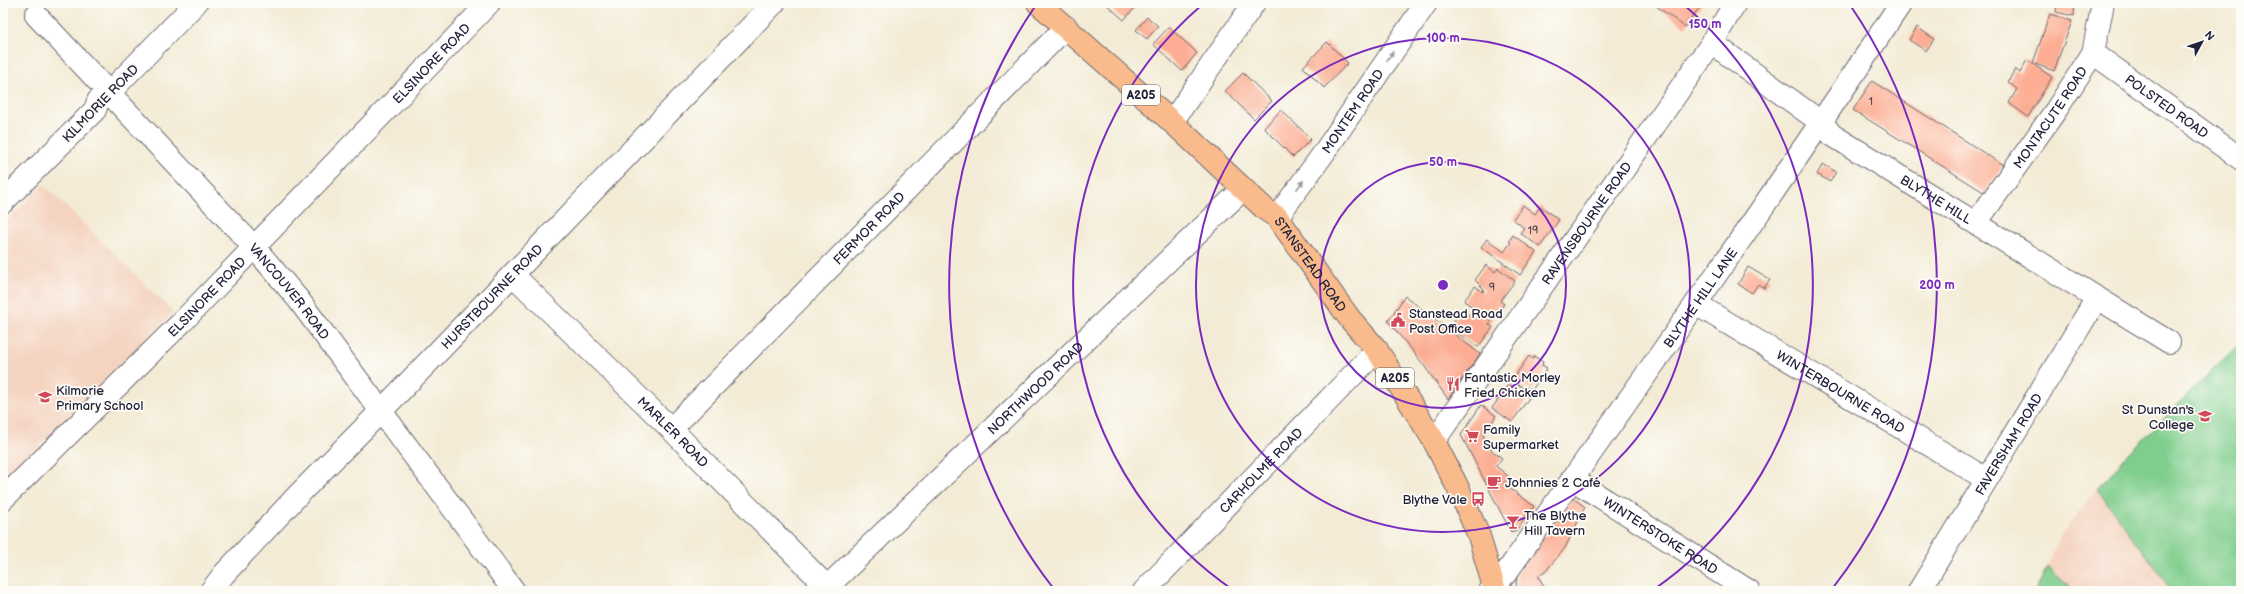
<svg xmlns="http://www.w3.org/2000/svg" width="2244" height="594" font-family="'Balsamiq Sans',sans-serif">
	<rect width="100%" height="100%" fill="#fdfcf7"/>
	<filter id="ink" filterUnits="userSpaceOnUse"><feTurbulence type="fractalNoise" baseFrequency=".025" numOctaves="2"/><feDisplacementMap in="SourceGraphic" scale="8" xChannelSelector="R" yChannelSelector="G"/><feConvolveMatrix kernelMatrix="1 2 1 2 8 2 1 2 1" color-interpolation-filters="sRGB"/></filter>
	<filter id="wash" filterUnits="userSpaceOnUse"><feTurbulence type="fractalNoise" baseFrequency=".012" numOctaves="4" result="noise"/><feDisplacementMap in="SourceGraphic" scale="16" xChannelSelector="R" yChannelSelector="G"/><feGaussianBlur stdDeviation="0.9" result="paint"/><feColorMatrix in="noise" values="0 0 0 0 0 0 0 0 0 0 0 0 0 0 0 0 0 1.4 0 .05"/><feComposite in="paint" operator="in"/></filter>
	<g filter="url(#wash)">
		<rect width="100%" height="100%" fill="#f3ebd5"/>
		<g fill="#f4d3c0">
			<polygon points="43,184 173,312 3,483 3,225"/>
			<polygon points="2241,343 2241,591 2036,591 2060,538 2097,489"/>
		</g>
		<g fill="#80ce8d" stroke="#517864">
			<polygon points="2241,342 2241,591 2172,591 2097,489 2133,449"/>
			<polygon points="2047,567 2074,591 2036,591"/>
		</g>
		<g id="blocks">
			<g fill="#fcad93">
				<polygon points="1105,3 1139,3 1124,20"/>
				<polygon points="1652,3 1703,3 1685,27"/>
				<polygon points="2057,3 2075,3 2074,16 2056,12"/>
				<polygon points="2050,14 2072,21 2054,71 2033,63"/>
				<polygon points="1147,17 1158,26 1147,39 1136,30"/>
				<polygon points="1169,27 1197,53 1182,71 1153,44"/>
				<polygon points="1917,27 1934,39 1926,51 1909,40"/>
				<polygon points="1327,42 1348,63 1324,88 1303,67"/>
				<polygon points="2027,60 2052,77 2028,117 2009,103 2017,89 2008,82 2015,69 2020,73"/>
				<polygon points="1243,73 1272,101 1254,119 1225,91"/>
				<polygon points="1872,81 2003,165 1985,193 1853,110"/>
				<polygon points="1281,110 1311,139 1293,157 1264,128"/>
				<polygon points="1823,164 1836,172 1830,182 1817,174"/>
				<polygon points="1523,205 1535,214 1540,206 1559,220 1540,247 1520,233 1524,228 1513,219"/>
				<polygon points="1513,235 1536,252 1520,275 1481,247 1487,239 1504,252 1511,242 1509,241"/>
				<polygon points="1486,265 1495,272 1498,268 1515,281 1500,301 1504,304 1489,324 1493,327 1478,347 1459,334 1462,329 1453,322 1462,310 1472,317 1475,314 1472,311 1474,308 1464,301 1475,286 1483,292 1484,289 1475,280"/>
				<polygon points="1748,267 1770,280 1764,288 1758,284 1752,293 1738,284"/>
				<polygon points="1405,296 1480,354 1448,399 1420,360 1388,321"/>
				<polygon points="1529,356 1533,359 1534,356 1543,362 1542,365 1547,368 1532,390 1527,387 1525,389 1516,383 1518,380 1514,377"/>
				<polygon points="1509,384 1529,398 1512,422 1492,408"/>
				<polygon points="1481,405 1496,416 1483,436 1493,444 1491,450 1502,458 1496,466 1509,477 1504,484 1534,506 1517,530 1511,532 1461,435"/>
				<polygon points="1573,498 1585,507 1565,548 1544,573 1538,575 1546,591 1518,591 1516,584 1518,571"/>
			</g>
		</g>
	</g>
	<g filter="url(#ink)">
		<use href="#blocks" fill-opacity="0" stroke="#6b6871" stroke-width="1"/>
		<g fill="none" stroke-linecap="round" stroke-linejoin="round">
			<defs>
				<g id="minor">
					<path id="s1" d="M36,15L254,247L298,299L514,591"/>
					<path id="s2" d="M1712,43L1822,123L1832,135L2169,342"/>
					<path id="s3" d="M2093,53L2241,159"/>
					<polyline points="1172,122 1254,3"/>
					<polyline points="3,202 95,110 98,101 109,93 196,3"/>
					<path id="s4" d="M1277,217L1321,157L1426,3"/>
					<path id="s5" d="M1976,223L2056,110L2093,53L2103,3"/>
					<path id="s6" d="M513,275L671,429L831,591"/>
					<path id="s7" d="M1696,304L1986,479"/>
					<path id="s8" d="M671,429L1066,27"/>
					<path id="s9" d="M1434,441L1712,43L1735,3"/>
					<path id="s10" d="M1572,479L1749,591"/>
					<path id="s11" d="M3,499L183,321L489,3"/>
					<path id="s12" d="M827,587L1243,189"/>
					<path id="s13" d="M211,591L224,574L298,495L382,410L774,3"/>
					<path id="s14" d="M1144,591L1377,350"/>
					<path id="s15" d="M1490,591L1506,573C1640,384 1773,196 1901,3"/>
					<path id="s16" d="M1919,591L2097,298"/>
				</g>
				<g id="highway">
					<path id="s17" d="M1038,3L1172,122L1266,210L1277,217L1350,319L1377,350L1434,441L1458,488L1479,536L1495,591"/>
				</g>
			</defs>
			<use href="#minor" stroke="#6b6871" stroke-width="24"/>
			<use href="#highway" stroke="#6b6871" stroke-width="24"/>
			<use href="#minor" stroke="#fff" stroke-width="22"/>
			<use href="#highway" stroke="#fabb8c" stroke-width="22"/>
		</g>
		<defs><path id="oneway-solid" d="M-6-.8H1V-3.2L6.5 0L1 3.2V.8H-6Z"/></defs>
		<g fill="#9c9ca7">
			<use href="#oneway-solid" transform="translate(1390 56) rotate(-56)"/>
			<use href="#oneway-solid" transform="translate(1300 185) rotate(-53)"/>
		</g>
	</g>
	<g fill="none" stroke="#7b2cbf" stroke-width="2">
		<circle cx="1443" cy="285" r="123"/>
		<circle cx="1443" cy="285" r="247"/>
		<path d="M1233 590A370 370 0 0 1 1203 4M1683 4A370 370 0 0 1 1653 590"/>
		<path d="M1054 589A494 494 0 0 1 1036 5M1850 5A494 494 0 0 1 1832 589"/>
	</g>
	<defs>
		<symbol id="civic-bare" viewBox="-9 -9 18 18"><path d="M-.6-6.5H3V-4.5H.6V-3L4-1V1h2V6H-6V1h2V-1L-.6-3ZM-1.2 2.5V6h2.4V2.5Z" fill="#d1495b" stroke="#fdfcf7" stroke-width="2.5" paint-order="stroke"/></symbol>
		<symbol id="restaurant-bare" viewBox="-9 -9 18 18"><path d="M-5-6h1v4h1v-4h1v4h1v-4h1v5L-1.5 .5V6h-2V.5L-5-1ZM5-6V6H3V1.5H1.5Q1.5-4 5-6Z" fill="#d1495b" stroke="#fdfcf7" stroke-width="2.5" paint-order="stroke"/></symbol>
		<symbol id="school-bare" viewBox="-9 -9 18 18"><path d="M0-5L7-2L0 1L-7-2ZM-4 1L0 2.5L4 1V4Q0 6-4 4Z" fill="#d1495b" stroke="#fdfcf7" stroke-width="2.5" paint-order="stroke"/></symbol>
		<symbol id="supermarket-bare" viewBox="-9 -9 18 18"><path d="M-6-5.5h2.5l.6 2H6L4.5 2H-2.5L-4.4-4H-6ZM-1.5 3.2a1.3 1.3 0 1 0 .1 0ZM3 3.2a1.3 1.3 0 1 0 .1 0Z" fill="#d1495b" stroke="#fdfcf7" stroke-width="2.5" paint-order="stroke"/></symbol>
		<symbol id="cafe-bare" viewBox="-9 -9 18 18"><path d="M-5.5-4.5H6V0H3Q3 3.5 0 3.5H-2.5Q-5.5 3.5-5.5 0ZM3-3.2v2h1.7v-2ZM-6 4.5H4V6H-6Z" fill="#d1495b" stroke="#fdfcf7" stroke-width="2.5" paint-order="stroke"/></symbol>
		<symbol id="bus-bare" viewBox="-9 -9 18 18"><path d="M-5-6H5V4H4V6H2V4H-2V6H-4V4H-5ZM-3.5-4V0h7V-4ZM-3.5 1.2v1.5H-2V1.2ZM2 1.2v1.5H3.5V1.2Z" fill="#d1495b" stroke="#fdfcf7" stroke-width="2.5" paint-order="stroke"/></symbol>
		<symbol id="bar-bare" viewBox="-9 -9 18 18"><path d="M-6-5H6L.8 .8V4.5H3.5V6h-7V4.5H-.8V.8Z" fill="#d1495b" stroke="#fdfcf7" stroke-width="2.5" paint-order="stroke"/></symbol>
	</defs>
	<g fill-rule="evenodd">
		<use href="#civic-bare" x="1388" y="310" width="20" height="20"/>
		<use href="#restaurant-bare" x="1443" y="374" width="20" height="20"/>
		<use href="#school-bare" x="35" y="387" width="20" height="20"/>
		<use href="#school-bare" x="2195" y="406" width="20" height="20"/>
		<use href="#supermarket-bare" x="1462" y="426" width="20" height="20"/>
		<use href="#cafe-bare" x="1484" y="472" width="20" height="20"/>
		<use href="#bus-bare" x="1468" y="489" width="20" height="20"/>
		<use href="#bar-bare" x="1503" y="512" width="20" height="20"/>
	</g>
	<g text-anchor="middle" stroke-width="3.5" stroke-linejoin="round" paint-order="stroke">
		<g font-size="11" fill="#584551">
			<text x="1871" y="105">1</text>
			<text x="1533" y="234">19</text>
			<text x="1492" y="291">9</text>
		</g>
		<g fill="#fdfcf7" stroke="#646373" stroke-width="1">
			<rect x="1122" y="85" width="38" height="20" rx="3"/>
			<rect x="1376" y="368" width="38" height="20" rx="3"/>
		</g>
		<g font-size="12" font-weight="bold" fill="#22223b">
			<text x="1141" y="99">A205</text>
			<text x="1395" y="382">A205</text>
		</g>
		<g font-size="13" fill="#22223b" stroke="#fdfcf7">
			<text dy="5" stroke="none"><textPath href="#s11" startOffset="611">ELSINORE ROAD</textPath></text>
			<text transform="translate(100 103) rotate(-46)" y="5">KILMORIE ROAD</text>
			<text dy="5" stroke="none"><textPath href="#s3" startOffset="91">POLSTED ROAD</textPath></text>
			<text dy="5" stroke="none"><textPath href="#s4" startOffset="130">MONTEM ROAD</textPath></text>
			<text dy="5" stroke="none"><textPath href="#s5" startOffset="129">MONTACUTE ROAD</textPath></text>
			<text dy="5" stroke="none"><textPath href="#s2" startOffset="274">BLYTHE HILL</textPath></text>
			<text dy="5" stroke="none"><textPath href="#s9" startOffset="266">RAVENSBOURNE ROAD</textPath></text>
			<text dy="5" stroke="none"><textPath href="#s8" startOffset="282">FERMOR ROAD</textPath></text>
			<text dy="5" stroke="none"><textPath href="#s17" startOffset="379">STANSTEAD ROAD</textPath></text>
			<text dy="5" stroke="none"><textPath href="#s1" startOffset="375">VANCOUVER ROAD</textPath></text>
			<text dy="5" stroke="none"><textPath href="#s11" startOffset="287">ELSINORE ROAD</textPath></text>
			<text dy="5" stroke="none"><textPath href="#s13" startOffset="407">HURSTBOURNE ROAD</textPath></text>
			<text dy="5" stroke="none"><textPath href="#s15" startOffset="361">BLYTHE HILL LANE</textPath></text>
			<text dy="5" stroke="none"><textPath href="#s12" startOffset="288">NORTHWOOD ROAD</textPath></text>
			<text dy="5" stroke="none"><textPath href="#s7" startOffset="169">WINTERBOURNE ROAD</textPath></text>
			<text dy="5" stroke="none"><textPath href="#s6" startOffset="224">MARLER ROAD</textPath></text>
			<text dy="5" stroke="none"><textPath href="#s16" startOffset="172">FAVERSHAM ROAD</textPath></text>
			<text dy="5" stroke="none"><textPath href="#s14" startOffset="168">CARHOLME ROAD</textPath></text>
			<text dy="5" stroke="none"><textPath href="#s10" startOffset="105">WINTERSTOKE ROAD</textPath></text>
		</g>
		<g font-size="13" fill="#22223b" stroke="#fdfcf7" text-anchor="start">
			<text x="1409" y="318">Stanstead Road<tspan x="1409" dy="15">Post Office</tspan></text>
			<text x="1464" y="382">Fantastic Morley<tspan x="1464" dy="15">Fried Chicken</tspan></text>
			<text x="56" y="395">Kilmorie<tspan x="56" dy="15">Primary School</tspan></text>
			<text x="2194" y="414" text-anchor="end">St Dunstan's<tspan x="2194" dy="15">College</tspan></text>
			<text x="1483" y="434">Family<tspan x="1483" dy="15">Supermarket</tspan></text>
			<text x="1505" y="487">Johnnies 2 Café</text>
			<text x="1467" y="504" text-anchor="end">Blythe Vale</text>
			<text x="1524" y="520">The Blythe<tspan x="1524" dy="15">Hill Tavern</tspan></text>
		</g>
	</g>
	<circle cx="1443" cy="285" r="6" fill="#7b2cbf" stroke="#fdfcf7" stroke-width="2"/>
	<g font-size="12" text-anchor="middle" font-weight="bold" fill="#7b2cbf" stroke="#fdfcf7" stroke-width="3.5" stroke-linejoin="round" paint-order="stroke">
		<text x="1705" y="28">150 m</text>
		<text x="1443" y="42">100 m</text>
		<text x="1443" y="166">50 m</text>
		<text x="1937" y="289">200 m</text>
	</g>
	<rect width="2244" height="594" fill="none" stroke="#fdfcf7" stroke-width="16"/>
	<g transform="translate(2202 42) rotate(50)" stroke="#fdfcf7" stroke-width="3" paint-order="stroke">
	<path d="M0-3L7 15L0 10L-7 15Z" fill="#22223b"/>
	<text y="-6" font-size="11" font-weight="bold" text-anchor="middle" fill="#22223b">N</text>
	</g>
</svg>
